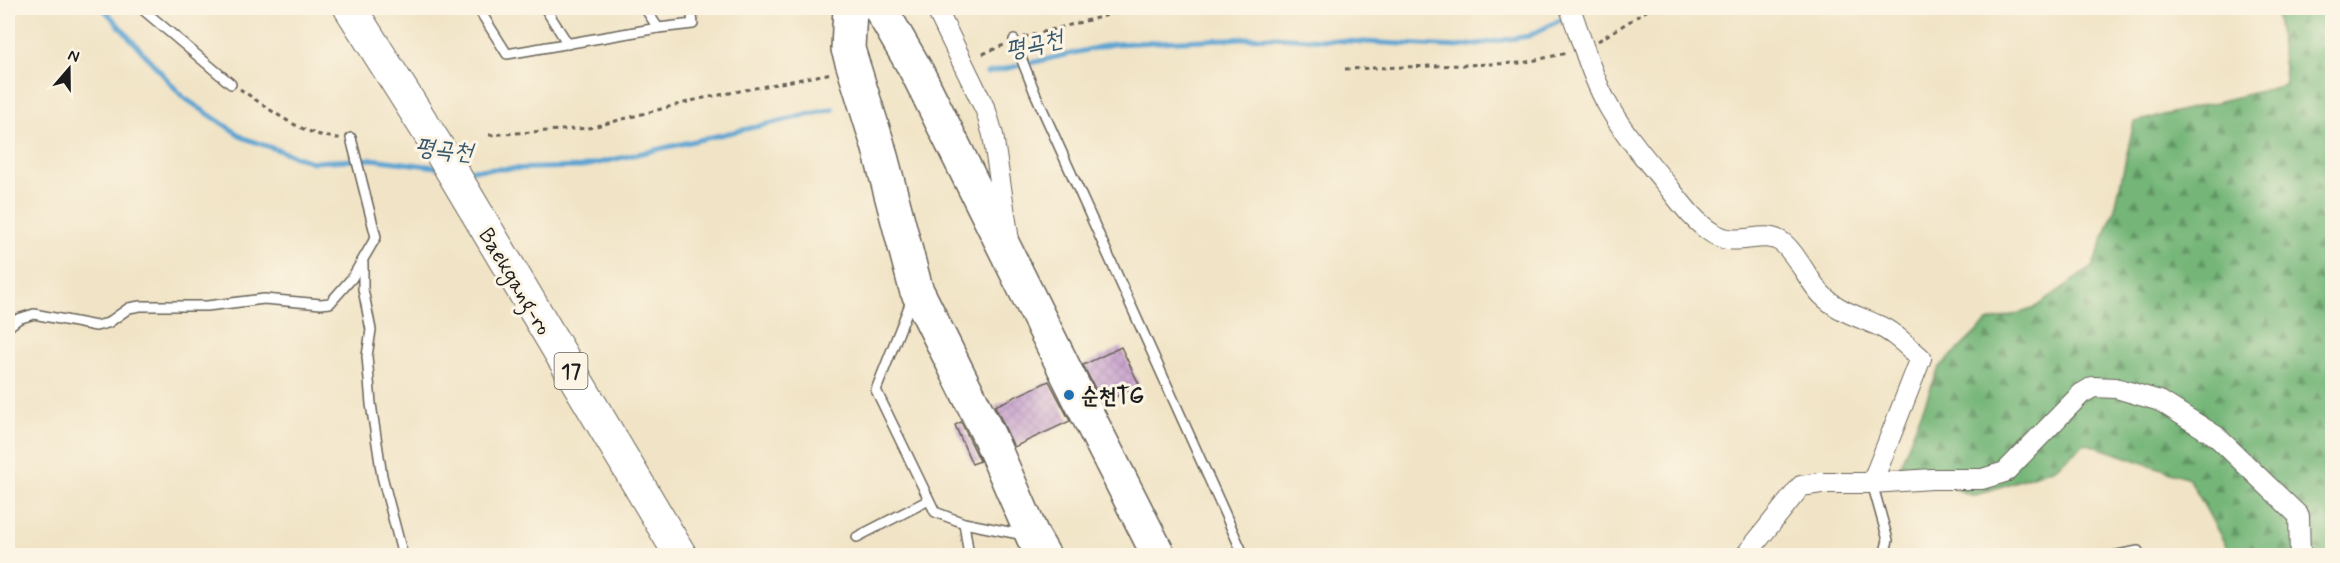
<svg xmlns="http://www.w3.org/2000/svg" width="2340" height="563" font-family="Mynerve,'Poor Story',sans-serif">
	<defs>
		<pattern id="forest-firs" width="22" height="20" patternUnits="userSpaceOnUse" patternTransform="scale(1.5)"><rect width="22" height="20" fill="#74b678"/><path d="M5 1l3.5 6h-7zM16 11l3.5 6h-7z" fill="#5e9362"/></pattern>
		<pattern id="building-cross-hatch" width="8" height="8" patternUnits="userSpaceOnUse" patternTransform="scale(1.5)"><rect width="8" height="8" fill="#bf94ca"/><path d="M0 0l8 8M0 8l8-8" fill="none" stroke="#9a78a3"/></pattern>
	</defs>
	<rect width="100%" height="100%" fill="#fcf5e5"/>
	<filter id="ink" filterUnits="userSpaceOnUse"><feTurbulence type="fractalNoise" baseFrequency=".0167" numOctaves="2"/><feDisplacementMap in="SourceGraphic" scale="12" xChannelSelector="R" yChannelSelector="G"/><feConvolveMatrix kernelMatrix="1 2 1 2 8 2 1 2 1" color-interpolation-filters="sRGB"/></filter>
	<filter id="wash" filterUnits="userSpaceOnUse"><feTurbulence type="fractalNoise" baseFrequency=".008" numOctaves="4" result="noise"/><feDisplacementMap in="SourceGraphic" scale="24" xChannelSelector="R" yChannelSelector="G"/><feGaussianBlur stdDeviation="1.35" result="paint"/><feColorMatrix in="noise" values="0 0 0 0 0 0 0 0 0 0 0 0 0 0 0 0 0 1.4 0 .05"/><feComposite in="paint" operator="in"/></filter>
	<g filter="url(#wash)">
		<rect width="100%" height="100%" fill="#f1e4c6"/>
		<polygon fill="url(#forest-firs)" stroke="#48694a" stroke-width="1.5" points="2276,8 2332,8 2332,555 2231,555 2189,478 2085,443 2055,468 1973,496 1900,466 1939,368 1987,322 2033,309 2093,266 2115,208 2134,122 2286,85"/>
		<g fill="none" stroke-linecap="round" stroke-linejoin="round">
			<g stroke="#5aa3d1" stroke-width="5">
				<polyline points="103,8 183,97 244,138 312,162 372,159 436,167"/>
				<polyline points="987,73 1113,44 1272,37 1458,47 1529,36 1568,16"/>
				<polyline points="463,170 581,167 833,109"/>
			</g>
		</g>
		<g id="blocks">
			<g fill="url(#building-cross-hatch)">
				<polygon points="1121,347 1139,384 1103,404 1083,365"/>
				<polygon points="1049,381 1070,421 1014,447 995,406"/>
				<polygon points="961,422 980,461 972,464 955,425"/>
			</g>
		</g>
	</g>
	<g filter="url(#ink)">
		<use href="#blocks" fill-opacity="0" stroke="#676258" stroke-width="1.5"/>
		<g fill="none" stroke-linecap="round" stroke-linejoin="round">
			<defs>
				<g id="lane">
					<polyline points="141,8 231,84"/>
					<polyline points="478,8 507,54 658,28 645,8"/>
					<polyline points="545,8 568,44"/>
					<polyline points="658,28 693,24 691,8"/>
					<polyline points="1014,40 1035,93 1244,556"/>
					<polyline points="363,263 363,289 371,330 367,356 371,404 382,476 403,556"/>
					<polyline points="912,299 876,390 935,512 964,523 1024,535"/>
					<polyline points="8,327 18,319 34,314 96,326 108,323 129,308 140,306 207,306 264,299 321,304 330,303 352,278 376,237 351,138"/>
					<polyline points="1872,483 1888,540 1884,556"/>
					<polyline points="964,523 969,556"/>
					<polyline points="857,537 929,500"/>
					<polyline points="2112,556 2138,551"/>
				</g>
				<g id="street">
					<polyline points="936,8 986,111 993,135 1008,234"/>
					<path d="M1570,8C1582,41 1592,78 1610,109C1626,136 1647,161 1667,185C1681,203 1695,223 1714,234C1738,248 1761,230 1780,241C1794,249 1809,282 1822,295C1838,311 1857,316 1877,325C1894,332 1907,346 1921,358L1872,483L1932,479H1982L2005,472L2081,394L2093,387L2116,388L2160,401L2216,436L2299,516L2300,556"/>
					<polyline points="1745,556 1801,486 1821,483 1872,483"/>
				</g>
				<polyline id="primary" points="350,8 434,141 681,556"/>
				<g id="highway">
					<polyline points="850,8 848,49 878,145 916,289 989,436 1033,537 1044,556"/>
					<polyline points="880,8 917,72 1079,398 1159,556"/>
				</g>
			</defs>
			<use href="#lane" stroke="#676258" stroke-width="12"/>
			<use href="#street" stroke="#676258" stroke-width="22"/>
			<use href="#primary" stroke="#676258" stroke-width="34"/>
			<use href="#highway" stroke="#676258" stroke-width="36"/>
			<g stroke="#676258" stroke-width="3" stroke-dasharray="4.5 4.5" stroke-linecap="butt">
				<polyline points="1024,37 1135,8"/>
				<polyline points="1598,41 1651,8"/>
				<polyline points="983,54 1004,45"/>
				<polyline points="1345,69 1522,63 1567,53"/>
				<path d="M240,89C270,109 303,137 340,138"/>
				<polyline points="489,135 589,128 699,99 832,73"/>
			</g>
			<use href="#lane" stroke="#fff" stroke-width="9"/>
			<use href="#street" stroke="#fff" stroke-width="20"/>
			<use href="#primary" stroke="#fff" stroke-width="32"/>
			<use href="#highway" stroke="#fff" stroke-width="33"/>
		</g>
	</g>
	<circle fill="#1f6fb2" stroke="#fcf5e5" stroke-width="2" cx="1069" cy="395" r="6"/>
	<g text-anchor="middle" stroke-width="6" stroke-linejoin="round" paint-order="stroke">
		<rect fill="#fcf5e5" stroke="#5f5d58" stroke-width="1.5" x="554.5" y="353" width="33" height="36" rx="4.5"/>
		<g font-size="21" font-weight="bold" fill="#1c1c1c">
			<text x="571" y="378">17</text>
		</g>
		<g font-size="22" fill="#1c1c1c" stroke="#fcf5e5">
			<text transform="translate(516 281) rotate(59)" y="8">Baekgang-ro</text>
		</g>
		<g font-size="22" font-weight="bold" fill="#1c1c1c" stroke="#fcf5e5" text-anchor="start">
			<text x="1081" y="403">순천TG</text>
		</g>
		<g font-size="24" font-style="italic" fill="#38596d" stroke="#fcf5e5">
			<text transform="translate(1034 44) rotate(-13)" y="8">평곡천</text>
			<text transform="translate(444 149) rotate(6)" y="8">평곡천</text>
		</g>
	</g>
	<rect width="2340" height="563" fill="none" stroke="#fcf5e5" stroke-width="30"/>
	<g transform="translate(69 69) rotate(20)" stroke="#fcf5e5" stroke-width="4.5" paint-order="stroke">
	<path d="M0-4.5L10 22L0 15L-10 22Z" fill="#1c1c1c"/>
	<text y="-9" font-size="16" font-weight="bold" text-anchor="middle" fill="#1c1c1c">N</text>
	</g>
</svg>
